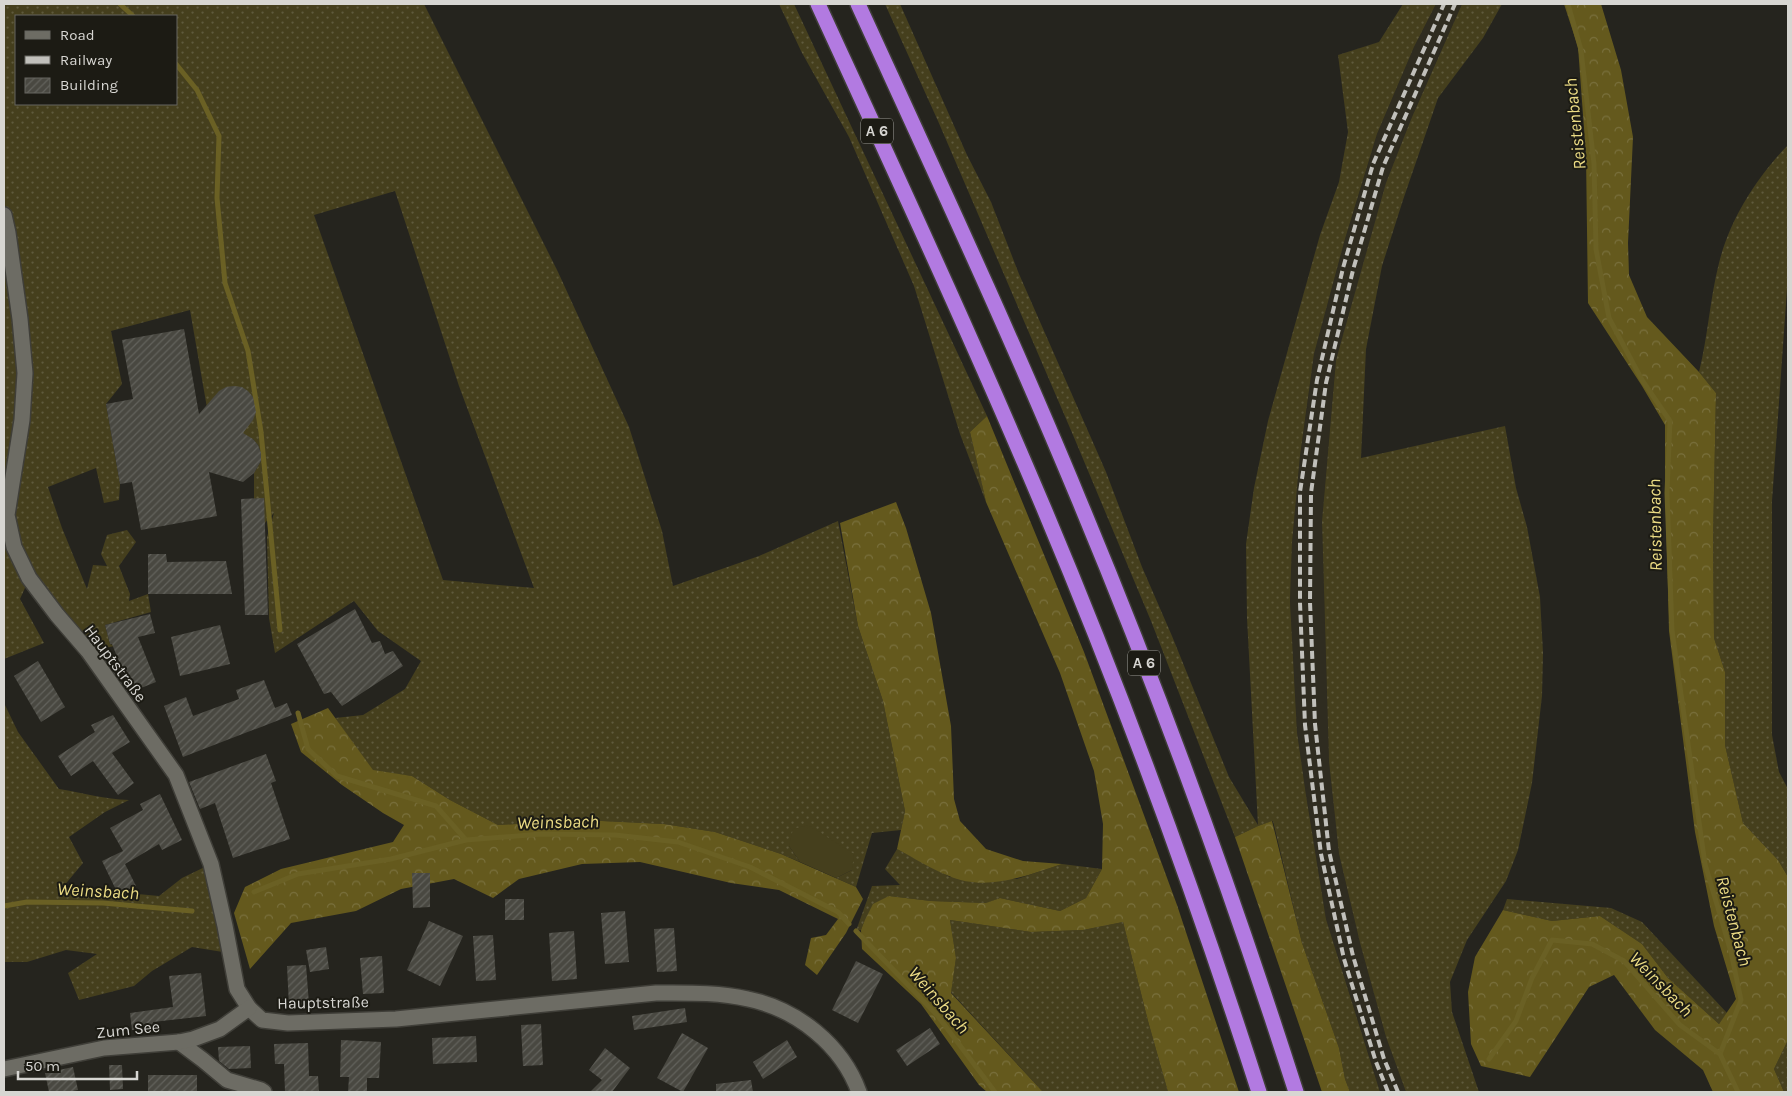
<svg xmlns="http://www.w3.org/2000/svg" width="1792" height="1096" font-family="Karla,sans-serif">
	<defs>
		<pattern id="grass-dots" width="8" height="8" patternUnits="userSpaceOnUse" patternTransform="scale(1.25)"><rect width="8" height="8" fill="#453f1d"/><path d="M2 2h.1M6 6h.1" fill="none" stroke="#5f5a3d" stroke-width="1.8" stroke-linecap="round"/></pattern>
		<pattern id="forest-crowns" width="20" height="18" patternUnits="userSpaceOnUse" patternTransform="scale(1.25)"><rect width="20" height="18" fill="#64591d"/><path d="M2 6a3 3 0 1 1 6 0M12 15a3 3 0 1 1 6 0" fill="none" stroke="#79703d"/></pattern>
		<pattern id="building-hatch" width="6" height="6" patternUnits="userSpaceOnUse" patternTransform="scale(1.25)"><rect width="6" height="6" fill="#494841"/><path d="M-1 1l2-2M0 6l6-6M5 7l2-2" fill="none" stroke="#62625c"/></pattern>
	</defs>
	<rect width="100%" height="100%" fill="#25241e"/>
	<polygon fill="#2f2c20" points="1436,4 1462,4 1412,117 1336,360 1322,521 1329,762 1339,854 1360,943 1386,1037 1406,1092 1380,1092 1326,919 1306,795 1297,732 1290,601 1292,543 1300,456 1314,354 1345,239 1377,134 1414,47"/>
	<g fill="url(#grass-dots)" fill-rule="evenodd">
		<path d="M4,4H424L558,272L629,427L662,531L673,586L759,556L838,521L858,626L883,701L905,811L901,830L872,833L856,887L836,878L852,870L789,846L800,862L781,854L715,832L664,824L581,820L498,825L450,800L412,776L373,771L335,718L363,715L405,689L421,661L378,631L354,601L275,653L269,618L267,537L274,513L264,524L254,499V473L261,461V453L258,445L253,439L211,431L190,310L111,331L122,384L106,404L120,484L119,500L104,503L96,468L48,487L62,528L87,589L93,565L107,566L101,554L107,535L127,530L136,542L119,566L130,594L129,601L148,594L151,612L105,625L110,644L115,646L88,651L29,579L20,599L44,643L4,659ZM16,16H176V104H16ZM395,191L459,386L534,588L443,580L314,215Z"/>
		<polygon points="779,4 794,4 987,416 970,432 986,502 960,434 914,286 849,137 801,51"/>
		<polygon points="885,4 900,4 967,155 991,202 1019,274 1106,472 1142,567 1172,636 1229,777 1258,825 1247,618 1246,544 1254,488 1268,421 1320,235 1339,182 1348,132 1338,55 1379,42 1403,4 1436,4 1414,47 1377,134 1345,239 1314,354 1300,456 1292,543 1290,601 1297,732 1306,795 1326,919 1380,1092 1350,1092 1345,1079 1339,1048 1302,943 1273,821 1258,826 1235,837 1151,621 1073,435 938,121"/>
		<polygon points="1462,4 1502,4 1483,38 1438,98 1403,200 1382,266 1366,349 1361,458 1505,426 1516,488 1527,527 1540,597 1543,653 1542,696 1532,783 1518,850 1506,881 1467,940 1450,982 1452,1012 1479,1092 1406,1092 1386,1037 1360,943 1339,854 1329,762 1322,521 1336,360 1386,183 1412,117"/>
		<path d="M1788,145V275L1772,501V735L1779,772L1788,789V877L1778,860L1743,823L1725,745V672L1714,638L1713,540L1716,393L1699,372C1708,336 1710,298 1719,263C1730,219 1757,177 1788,145Z"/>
		<path d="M4,703L18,732L59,789C83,793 105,799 129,800L105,812L69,837L83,863L63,887L159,896L182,878L211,864L229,953L192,947L152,971L134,986L79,1000L68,973L97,954L66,950L27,962H4Z"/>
		<polygon points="897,849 950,877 1017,879 1062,864 1102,869 1086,898 1060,911 1000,898 987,903 931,901 889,896 864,922 861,930 856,931 872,886 900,885 885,869"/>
		<polygon points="1507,899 1611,908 1642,922 1727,1013 1719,1024 1668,978 1642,944 1600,916 1552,921 1503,910"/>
		<polygon points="950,920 1031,932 1083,930 1123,922 1148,1021 1168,1092 1043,1092 951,992 956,958"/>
		<polygon points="1788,1040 1788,1092 1784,1092 1774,1069"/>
	</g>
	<g fill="url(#forest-crowns)">
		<polygon points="1564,4 1601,4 1621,70 1633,137 1628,243 1629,275 1647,317 1699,372 1716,393 1713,540 1714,638 1725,672 1725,745 1743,823 1778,860 1788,877 1788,1040 1774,1069 1784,1092 1713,1092 1703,1070 1655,1030 1614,975 1589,987 1530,1077 1481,1066 1471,1044 1468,992 1475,957 1503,910 1552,921 1600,916 1642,944 1668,978 1719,1024 1736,999 1714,926 1695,832 1669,631 1665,476 1665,425 1642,386 1588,303 1586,155 1578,47"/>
		<polygon points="987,416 1084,652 1177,905 1239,1092 1168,1092 1148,1021 1123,922 1083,930 1031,932 950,920 956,958 951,993 1043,1092 987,1092 979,1085 921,1004 862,949 861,930 864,922 873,904 889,896 931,901 986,903 1000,898 1060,911 1086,898 1102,869 1103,824 1094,771 1060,673 986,502 970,432"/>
		<path d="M896,502L906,528L931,613L951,726L954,799L960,821L986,849L1023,861L1062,864C1026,876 986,892 949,876C931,869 914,858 897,849L905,811L883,701L858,626L840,523Z"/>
		<polygon points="328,708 373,770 412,776 450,800 498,825 581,820 664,824 715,832 781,854 856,887 863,899 846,933 817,975 805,965 811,938 826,935 838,919 779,890 731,883 640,862 582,864 519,879 493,898 454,879 401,889 356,911 291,923 250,969 234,913 245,887 281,869 393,842 404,825 383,813 342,785 301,752 291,724"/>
		<polygon points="1272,821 1302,943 1339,1048 1345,1079 1350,1092 1322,1092 1235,837 1258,826"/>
	</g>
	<polygon fill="#453f1d" points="808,825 854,854 852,870 836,878 800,862 789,846 793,829"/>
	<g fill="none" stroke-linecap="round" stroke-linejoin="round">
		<g stroke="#6a6024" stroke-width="5">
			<polyline points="120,4 133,16"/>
			<polyline points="1568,4 1581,50 1594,164 1596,249 1609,318 1642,380 1670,421 1667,493 1672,630 1705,864 1731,952 1741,1000 1720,1054"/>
			<polyline points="176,64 197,90 219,136 217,198 225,283 248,351 261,432 280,630"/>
			<polyline points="298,713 308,749 337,776 436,806 466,840"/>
			<polyline points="254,892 298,874 391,859 466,840 541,834 615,835 678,842 750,867 838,912 849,924"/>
			<polyline points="4,906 27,902 103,903 192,911"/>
			<polyline points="856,931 937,1015 995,1092"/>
			<polyline points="1489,1059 1516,1021 1532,978 1552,940 1592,944 1624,961 1680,1025 1720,1054 1738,1092"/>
		</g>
	</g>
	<g fill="url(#building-hatch)">
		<polygon points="184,329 199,414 219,391 226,387 234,386 242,387 248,391 253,397 256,412 253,420 243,433 253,439 258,445 261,453 261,461 254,473 243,482 209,472 217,516 141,530 132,482 120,484 106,404 133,399 122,340"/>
		<polygon points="264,498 268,615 245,615 241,499"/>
		<polygon points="148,554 166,554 167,562 226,561 232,594 148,594"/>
		<polygon points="355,609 372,643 380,641 385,654 393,651 403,666 342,706 331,692 324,694 297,644"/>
		<polygon points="150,614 155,633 138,637 156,682 131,692 112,644 110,644 105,625"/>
		<polygon points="220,625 230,664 180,676 171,637"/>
		<polygon points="38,661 65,707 41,722 14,676"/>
		<polygon points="264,680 275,708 287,703 292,715 183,757 164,706 186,697 193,716 239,699 236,690"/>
		<polygon points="113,715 130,742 112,753 134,783 118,795 93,761 71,776 58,756 95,732 91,725"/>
		<polygon points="266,754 276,781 271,783 290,839 233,858 215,803 200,809 189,782"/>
		<polygon points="160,794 182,840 162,850 159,844 125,864 136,886 118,894 102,861 123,851 110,828 143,810 140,804"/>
		<polygon points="412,873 430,873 430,907 413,908"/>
		<rect x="505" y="899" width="19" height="21"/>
		<polygon points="625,911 629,962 605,964 601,913"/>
		<polygon points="429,921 463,936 440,986 407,970"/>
		<polygon points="674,928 677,971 657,972 654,929"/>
		<polygon points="574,931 577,979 552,981 549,933"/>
		<polygon points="493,935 496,980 476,981 473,936"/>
		<polygon points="326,947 329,969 310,972 306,950"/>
		<polygon points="382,956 384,993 363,994 360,958"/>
		<polygon points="856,961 883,974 858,1023 832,1010"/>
		<polygon points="306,965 309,1004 289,1006 287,966"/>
		<polygon points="201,973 206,1016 153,1022 153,1027 132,1030 130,1013 173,1007 169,976"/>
		<polygon points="685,1008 687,1022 634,1030 632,1016"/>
		<polygon points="541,1024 543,1065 523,1066 521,1025"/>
		<polygon points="930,1028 940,1044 907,1066 896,1050"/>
		<polygon points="682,1033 708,1048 683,1092 657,1078"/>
		<polygon points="476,1036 477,1062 433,1064 432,1038"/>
		<polygon points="341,1040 381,1042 379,1078 367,1078 367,1092 348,1092 349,1077 340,1077"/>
		<polygon points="787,1040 797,1057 763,1079 753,1062"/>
		<polygon points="308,1043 309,1076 318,1076 319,1092 285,1092 284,1064 275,1064 274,1044"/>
		<polygon points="250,1046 251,1068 229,1069 219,1061 218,1047"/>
		<polygon points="605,1048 630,1068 612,1092 590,1092 602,1080 589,1070"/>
		<polygon points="109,1065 122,1065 123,1089 110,1090"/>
		<polygon points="73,1067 78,1090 68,1092 49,1092 45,1073"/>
		<rect x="148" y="1075" width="49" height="17"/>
		<polygon points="751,1080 753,1092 716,1092 716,1084"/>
	</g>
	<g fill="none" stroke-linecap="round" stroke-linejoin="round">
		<defs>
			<g id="minor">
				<path d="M4,215L8,233L20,319L25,373L22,420L7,515L14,547L29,578L57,615L88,651L176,775L211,864L225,926L237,989L249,1008L262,1020L288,1023L396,1019L656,993C686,993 718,992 748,999C797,1009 842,1045 859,1092"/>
				<polyline points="179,1042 203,1060 227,1080 261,1090 264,1092"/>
				<polyline points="4,1069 104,1048 179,1042 193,1039 220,1029 249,1008"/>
			</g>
			<g id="highway">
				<path d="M818,4C895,172 973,340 1045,511C1125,701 1196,896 1259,1092"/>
				<path d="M858,4C933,168 1010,333 1079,500C1160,694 1232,892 1296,1092"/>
			</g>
		</defs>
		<use href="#minor" stroke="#3f3e38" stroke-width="18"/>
		<use href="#highway" stroke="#3f3e38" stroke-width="18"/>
		<use href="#minor" stroke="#6d6c64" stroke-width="15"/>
		<use href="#highway" stroke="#b27ae1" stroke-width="15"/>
		<g stroke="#c1c0bb" stroke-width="4" stroke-dasharray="8 4" stroke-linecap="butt">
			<polyline points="1388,1092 1376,1062 1344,959 1321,854 1305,725 1300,603 1300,492 1317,380 1343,268 1373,164 1444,4"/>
			<polyline points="1398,1092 1384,1059 1353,956 1329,851 1315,724 1310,602 1311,493 1326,383 1353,270 1383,167 1455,4"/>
		</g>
	</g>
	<g text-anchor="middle" stroke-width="4" stroke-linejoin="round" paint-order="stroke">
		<g fill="#1c1b14" stroke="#9f9e99" stroke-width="1">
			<rect x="861" y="118.5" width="32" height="25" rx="4"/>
			<rect x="1128" y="650.5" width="32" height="25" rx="4"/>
		</g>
		<g font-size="15" font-weight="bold" fill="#d7d6d2">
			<text x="877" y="136">A 6</text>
			<text x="1144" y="668">A 6</text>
		</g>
		<g font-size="16" fill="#d7d6d2" stroke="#1c1b14">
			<text transform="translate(116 663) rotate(53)" y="6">Hauptstraße</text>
			<text transform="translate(323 1002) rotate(-1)" y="6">Hauptstraße</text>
			<text transform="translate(128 1029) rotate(-6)" y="6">Zum See</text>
		</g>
		<g font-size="18" font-style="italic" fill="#ebdb84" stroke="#1c1b14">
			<text transform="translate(1575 124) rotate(-96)" y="6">Reistenbach</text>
			<text transform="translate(1655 525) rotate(-91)" y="6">Reistenbach</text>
			<text transform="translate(558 822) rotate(-1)" y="6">Weinsbach</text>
			<text transform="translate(98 891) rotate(3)" y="6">Weinsbach</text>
			<text transform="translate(1734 921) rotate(75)" y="6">Reistenbach</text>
			<text transform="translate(1661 984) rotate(46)" y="6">Weinsbach</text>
			<text transform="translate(939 1000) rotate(49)" y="6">Weinsbach</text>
		</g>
	</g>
	<rect width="1792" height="1096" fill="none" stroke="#d7d6d2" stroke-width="10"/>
	<rect x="15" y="15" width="162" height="90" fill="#1c1b14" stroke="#676660"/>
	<rect x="25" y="31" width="25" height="8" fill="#6d6c64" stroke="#676660"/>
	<text x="60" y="40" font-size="15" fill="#d7d6d2">Road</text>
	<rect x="25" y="56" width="25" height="8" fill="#c1c0bb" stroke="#676660"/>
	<text x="60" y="65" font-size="15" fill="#d7d6d2">Railway</text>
	<rect x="25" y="78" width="25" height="15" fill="url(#building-hatch)" stroke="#676660"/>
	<text x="60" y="90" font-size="15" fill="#d7d6d2">Building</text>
	<path d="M18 1071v8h119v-8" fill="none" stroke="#d7d6d2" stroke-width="2.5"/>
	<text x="25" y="1071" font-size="15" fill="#d7d6d2" stroke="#1c1b14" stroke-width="4" paint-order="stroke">50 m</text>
</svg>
